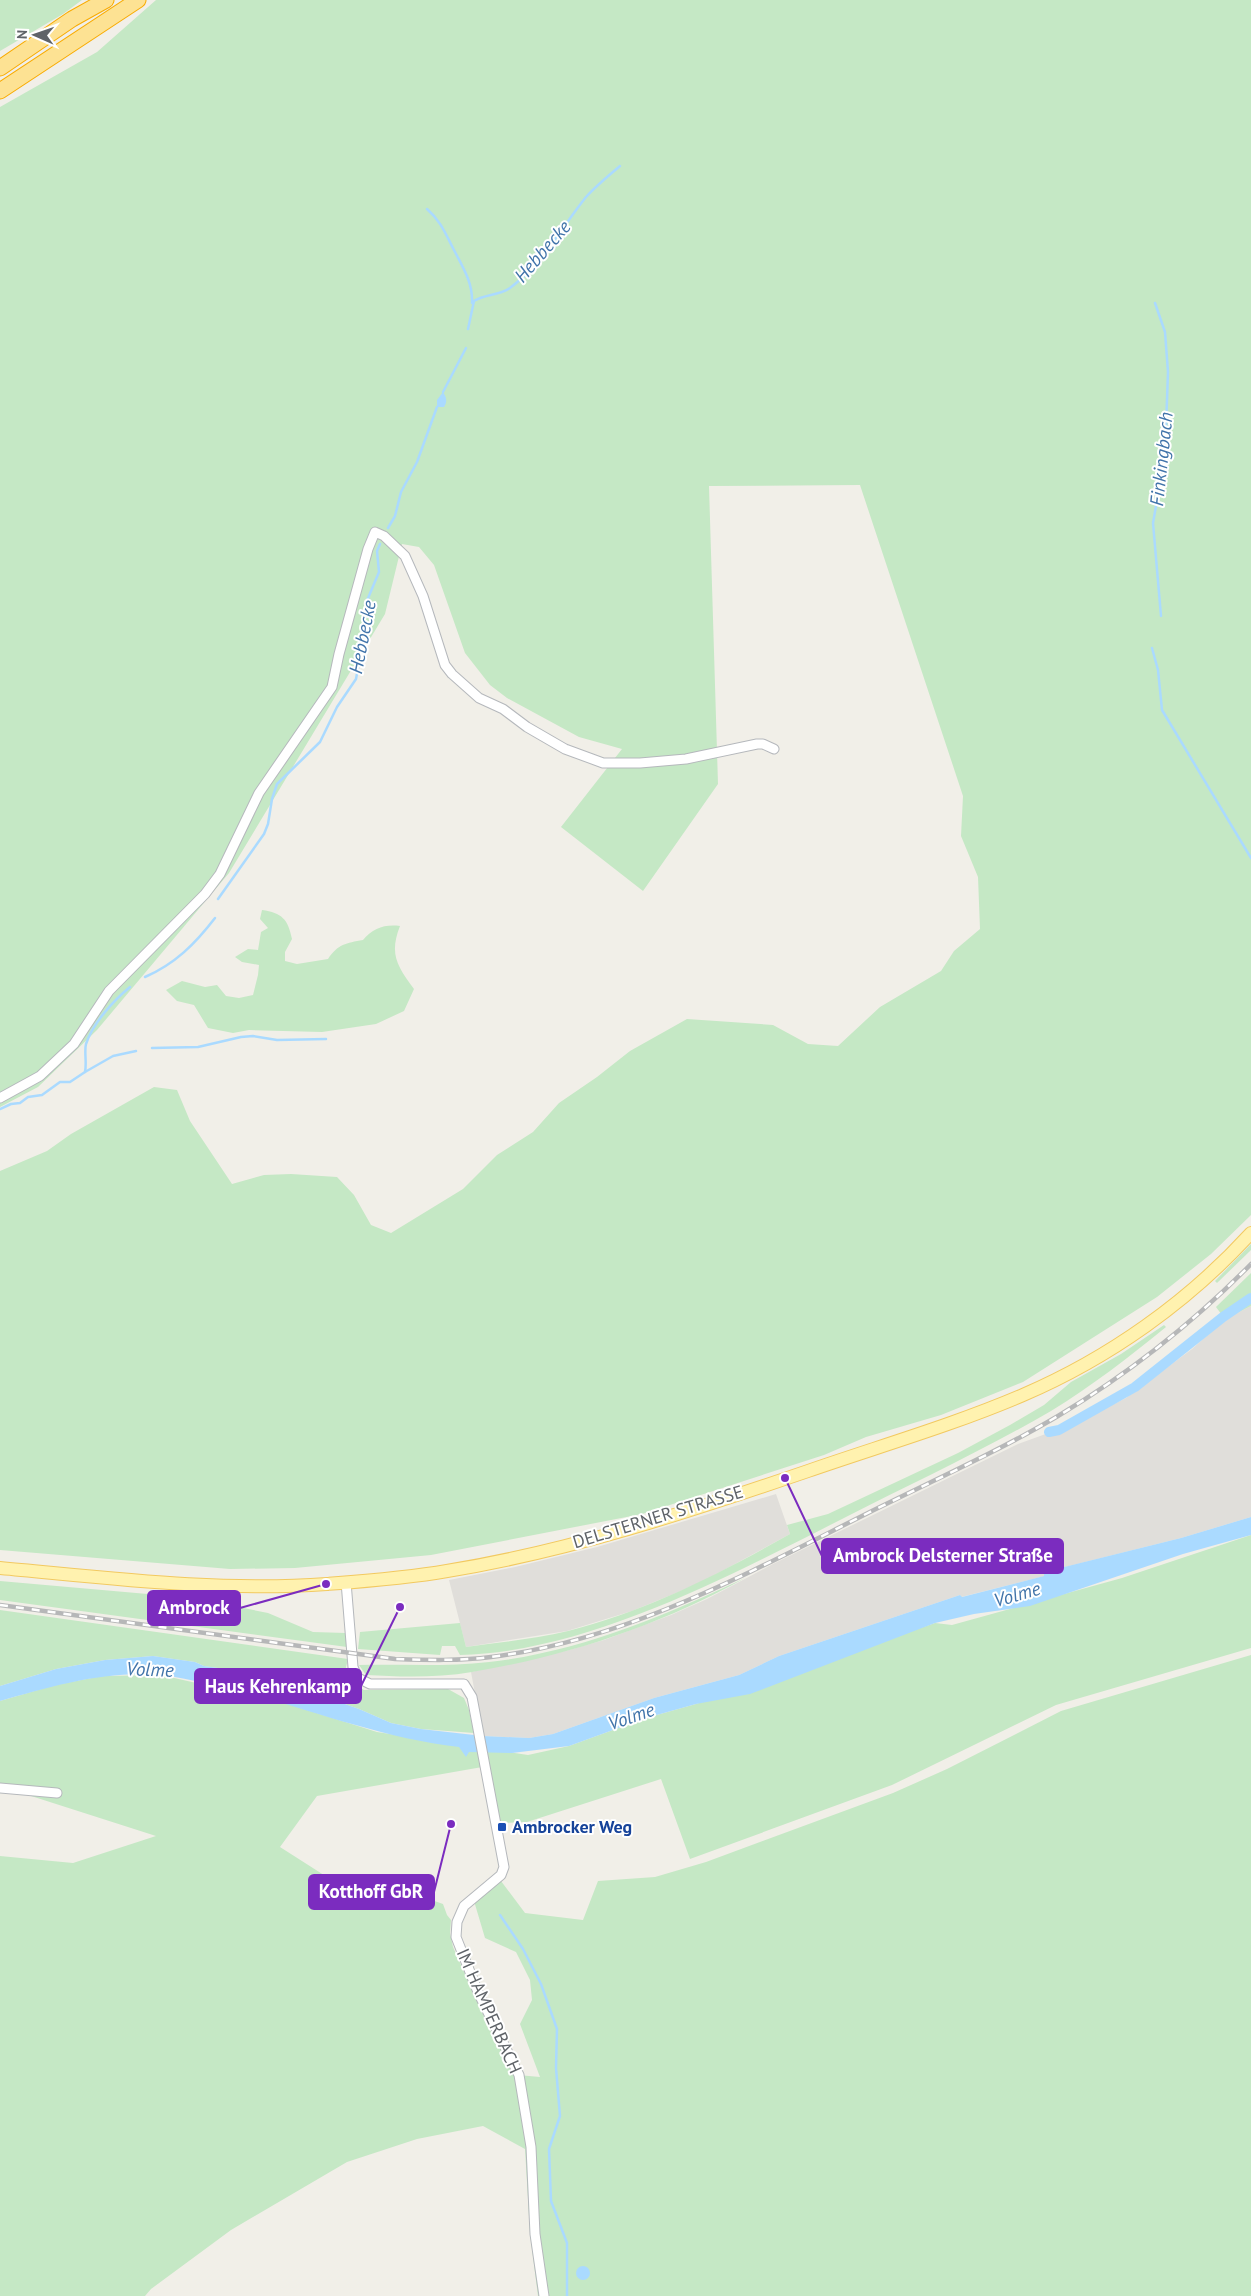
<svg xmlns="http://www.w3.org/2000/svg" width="1251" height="2296" font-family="'PT Sans',sans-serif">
	<rect width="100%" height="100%" fill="#f1efe8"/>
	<g fill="#e0deda">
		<polygon points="1251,1306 1251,1517 1181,1538 1045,1572 1045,1576 961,1597 960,1595 779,1656 739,1675 654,1698 553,1734 529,1738 483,1736 471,1672 569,1650 604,1640 671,1615 707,1599 773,1564 1018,1444 1076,1423 1126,1398 1192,1349 1225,1319"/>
		<polygon points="776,1494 790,1534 698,1584 632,1611 567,1631 466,1647 449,1580 515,1567 597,1547"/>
	</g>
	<g fill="#c5e8c5">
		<polygon points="0,0 82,0 63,14 0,51"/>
		<polygon points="156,0 1251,0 1251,1215 1211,1254 1157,1297 1023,1382 941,1415 866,1437 824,1455 642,1514 431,1555 295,1568 230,1569 0,1550 0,1171 47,1151 71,1134 154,1087 177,1090 190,1121 232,1184 264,1175 291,1174 337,1177 354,1195 371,1225 391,1233 463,1189 497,1155 533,1132 559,1103 597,1077 630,1051 687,1019 773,1025 808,1044 838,1046 880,1007 941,971 954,951 980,929 978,877 961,836 963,796 860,485 709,486 718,784 643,891 561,827 622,749 579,737 507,698 490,685 465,653 434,565 419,547 402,544 385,614 229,873 97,1030 38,1087 0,1107 0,107 97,52"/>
		<path d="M262,910C282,913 288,919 292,939L285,952V961L297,964L328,959C338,944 346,943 363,940C373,928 385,924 400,926C389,954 397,966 414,989L404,1011L376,1024L322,1032L249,1030L233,1033L208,1028L194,1005L177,1001L166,990L182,981L205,987L217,985L226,996L239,998L253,995L258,975L259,965L242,962L235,957L248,949L258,950L261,932L268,928L260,919Z"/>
		<polygon points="1251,1244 1251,1250 1217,1283 1215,1281"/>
		<polygon points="1251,1273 1251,1306 1225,1319 1216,1307"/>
		<path d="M1164,1325L1166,1327C1129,1357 1092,1386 1051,1411C984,1450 913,1483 844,1518C731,1575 589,1652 460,1655L455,1646H442L440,1655L358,1649L360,1632L460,1623L466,1647C500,1642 535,1639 568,1631C647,1611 719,1574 790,1534L787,1525L828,1514L958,1453L1010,1425L1044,1405L1071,1382L1121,1354Z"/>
		<polygon points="1251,1535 1251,1648 1056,1705 892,1785 690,1859 661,1779 527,1822 500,1823 488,1766 317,1796 280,1847 363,1900 409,1892 443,1904 447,1915 451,1920 450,1933 453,1947 490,2030 518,2075 540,2077 520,2024 532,2000 530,1980 516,1952 485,1938 474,1901 501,1881 525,1913 583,1920 598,1881 655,1877 706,1862 893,1793 947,1769 1061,1711 1251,1655 1251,2296 538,2296 530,2233 525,2149 483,2126 417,2139 347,2162 231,2230 151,2289 145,2296 0,2296 0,1856 73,1863 156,1836 28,1795 0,1790 0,1701 55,1685 102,1676 161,1675 285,1703 377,1732 528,1755 569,1746 646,1718 696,1704 935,1623 952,1625 1122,1578"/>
		<path d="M745,1578C661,1625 568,1656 472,1672C437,1678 401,1677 366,1675L359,1665C403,1664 446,1667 489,1662C579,1652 664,1616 745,1578Z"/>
		<polygon points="0,1581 193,1598 268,1613 313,1632 346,1633 347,1647 0,1600"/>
		<polygon points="0,1610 348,1659 345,1671 352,1683 364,1690 448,1689 464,1698 469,1710 474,1733 421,1729 391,1723 359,1709 289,1684 232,1670 204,1666 195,1662 153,1656 105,1660 56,1669 0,1686"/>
	</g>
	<g fill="#aadaff">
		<path d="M443,392C446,397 448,401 444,407H437V400Z"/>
		<path d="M1251,1517V1535L1183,1554L1030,1606L974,1614L935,1623L750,1694L696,1704L646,1718L569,1746L512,1753L469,1752L466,1757L459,1747C379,1738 305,1707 227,1688C199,1682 170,1674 141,1674C93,1674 46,1688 0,1701V1686L56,1669L105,1660L153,1656L195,1662L204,1666L232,1670L289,1684L359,1709L391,1723L421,1729L483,1736L529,1738L553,1734L654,1698L739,1675L779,1656L960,1595L962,1597L1044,1576V1572L1181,1538Z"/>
		<circle cx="583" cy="2273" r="7"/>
	</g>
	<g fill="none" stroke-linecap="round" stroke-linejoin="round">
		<g stroke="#aadaff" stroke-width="2.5">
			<path d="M427,209C441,221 446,235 455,252C464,269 473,284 472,303"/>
			<polyline points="1155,303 1165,332 1168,372 1165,455 1153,523 1161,616"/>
			<path d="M468,329L474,301C485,294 498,296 510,288C541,265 562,227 586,197C596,186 608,176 620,166"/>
			<polyline points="443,392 466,348"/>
			<polyline points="388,528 395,516 401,492 417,462 437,407"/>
			<polyline points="1152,648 1158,670 1162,710 1251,858"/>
			<polyline points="218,899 264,834 268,824 272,799 277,784 320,742 337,707 356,679 363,640 366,603 379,572 377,551 380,544"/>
			<path d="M145,977C175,964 195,944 215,918"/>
			<polyline points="152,1048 198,1047 241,1037 253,1036 277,1040 326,1039"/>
			<polyline points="85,1072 113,1056 136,1051"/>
			<path d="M0,1109L11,1104L20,1103L28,1097L42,1095L60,1082H70L85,1072C87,1063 84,1051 86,1044C93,1023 113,1001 130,987"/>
			<polyline points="500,1915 523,1949 541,1984 557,2029 556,2068 560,2116 549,2149 551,2201 567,2243 567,2296"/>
		</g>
		<polyline stroke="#aadaff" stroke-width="10" points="1049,1432 1059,1430 1135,1387 1223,1317 1251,1298"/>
		<defs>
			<g id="minor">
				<polyline points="0,1098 40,1076 74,1044 109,991 205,894 220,874 259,793 332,687 339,654 368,549 375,532 384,536 405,556 423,596 445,665 452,674 479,698 503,709 527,727 565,749 603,763 640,763 686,759 757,744 763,744 774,749"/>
				<polyline points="346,1582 353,1667 358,1678 370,1684 464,1684 472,1697 504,1867 501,1875 464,1906 457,1922 456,1937 478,1992 519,2075 531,2147 535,2234 544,2296"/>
				<polyline points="0,1788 57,1793"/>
			</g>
			<path id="primary" d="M0,1568C109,1578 218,1592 327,1584C367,1581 408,1578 447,1571C570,1551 691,1511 808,1471C880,1446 953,1425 1023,1395C1109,1358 1188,1302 1251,1233"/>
			<g id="motorway">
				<polyline points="0,68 72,19 106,0"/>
				<polyline points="0,91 138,0"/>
			</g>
		</defs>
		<use href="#minor" stroke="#b5b8bc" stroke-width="11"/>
		<use href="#primary" stroke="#f2c960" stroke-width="14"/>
		<use href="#motorway" stroke="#f9ab00" stroke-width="17"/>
		<use href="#minor" stroke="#fff" stroke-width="9"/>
		<use href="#primary" stroke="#fff2af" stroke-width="12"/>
		<use href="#motorway" stroke="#fde293" stroke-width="15"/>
		<defs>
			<path id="rail" d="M0,1605L395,1659C427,1660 460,1661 491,1657C627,1640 748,1573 868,1513C932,1481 997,1452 1058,1416C1128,1374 1194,1322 1251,1264"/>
		</defs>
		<use href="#rail" stroke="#b6b7b8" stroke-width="4.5"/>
		<use href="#rail" stroke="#fff" stroke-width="2.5" stroke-dasharray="8" stroke-linecap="butt"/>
	</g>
	<rect fill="#1a4fb4" stroke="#fff" stroke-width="2" x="497" y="1822" width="10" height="10" rx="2.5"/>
	<g text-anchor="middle" stroke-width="4" stroke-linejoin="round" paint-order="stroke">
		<g font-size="18" fill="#5f6368" stroke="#fff">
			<text transform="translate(658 1517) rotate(-17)" y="6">DELSTERNER STRASSE</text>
			<text transform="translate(489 2011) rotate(66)" y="6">IM HAMPERBACH</text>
		</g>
		<g font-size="18" font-weight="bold" fill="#164399" stroke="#fff" text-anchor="start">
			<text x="512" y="1833">Ambrocker Weg</text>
		</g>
		<g font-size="19" font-style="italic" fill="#4174aa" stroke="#fff">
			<text transform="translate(542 251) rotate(-49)" y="7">Hebbecke</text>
			<text transform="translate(1161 459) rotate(-84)" y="7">Finkingbach</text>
			<text transform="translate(362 637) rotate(-79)" y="7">Hebbecke</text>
			<text transform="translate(1017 1594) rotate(-16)" y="7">Volme</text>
			<text transform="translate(150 1669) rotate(2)" y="7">Volme</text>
			<text transform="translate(631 1716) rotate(-19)" y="7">Volme</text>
		</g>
	</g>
	<path fill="none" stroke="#7b2cbf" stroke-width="2" d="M785 1478L822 1556M326 1584L240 1608M400 1607L361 1686M451 1824L434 1892"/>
	<g fill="#7b2cbf" stroke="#fff" stroke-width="2">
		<circle cx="785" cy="1478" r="5"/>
		<circle cx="326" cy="1584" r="5"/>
		<circle cx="400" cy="1607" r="5"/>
		<circle cx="451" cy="1824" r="5"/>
	</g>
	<g fill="#7b2cbf" stroke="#7b2cbf" stroke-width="2">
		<rect x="822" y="1539" width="241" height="34" rx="5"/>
		<rect x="148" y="1591" width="92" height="34" rx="5"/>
		<rect x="195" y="1669" width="166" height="34" rx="5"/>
		<rect x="309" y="1875" width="125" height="34" rx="5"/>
	</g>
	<g font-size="19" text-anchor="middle" font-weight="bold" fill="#fff">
		<text x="943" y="1562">Ambrock Delsterner Straße</text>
		<text x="194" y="1614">Ambrock</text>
		<text x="278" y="1693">Haus Kehrenkamp</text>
		<text x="371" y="1898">Kotthoff GbR</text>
	</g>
	<g transform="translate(35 35) rotate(272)" stroke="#ffffff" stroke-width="4" paint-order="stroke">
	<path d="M0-4L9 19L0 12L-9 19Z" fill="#5f6368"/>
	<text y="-8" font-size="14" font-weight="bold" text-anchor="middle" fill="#5f6368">N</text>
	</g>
</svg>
